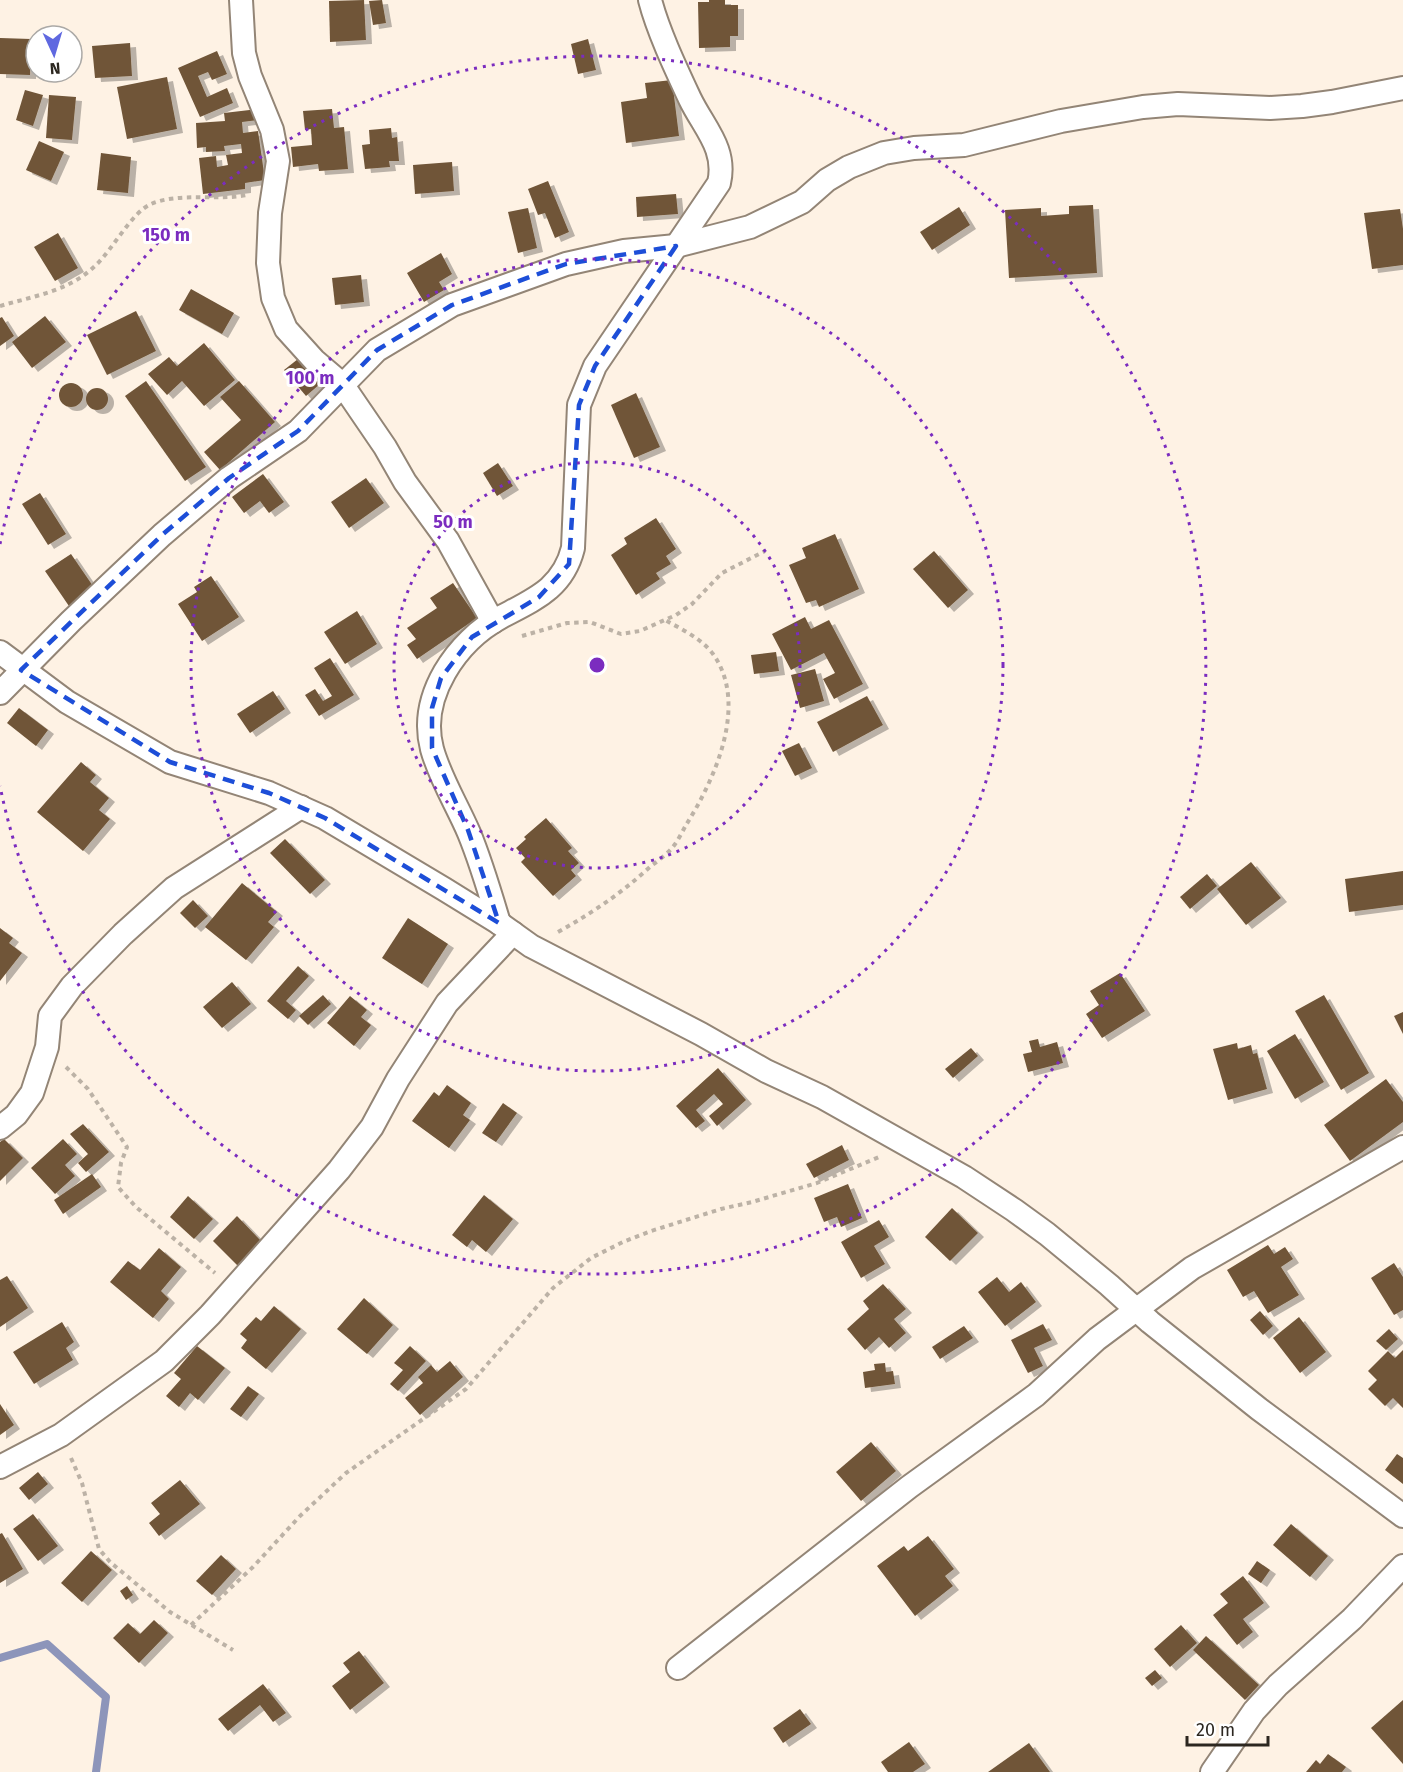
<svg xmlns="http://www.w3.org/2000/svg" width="1403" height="1772" font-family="'Fira Sans',sans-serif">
	<defs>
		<filter id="shadow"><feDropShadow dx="6" dy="4" stdDeviation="0" flood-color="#0004"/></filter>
	</defs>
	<rect width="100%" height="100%" fill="#fef2e4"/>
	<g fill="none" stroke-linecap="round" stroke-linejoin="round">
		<polyline stroke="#8d95ba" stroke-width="8" points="0,1658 47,1644 106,1697 96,1772"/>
	</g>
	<g fill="#6f5538" filter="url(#shadow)">
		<polygon points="364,0 366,40 330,42 329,1"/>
		<polygon points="382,0 386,23 373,25 369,1"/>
		<polygon points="709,0 725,0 725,5 738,5 738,36 730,36 730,47 699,48 698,2 709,2"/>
		<polygon points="0,38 31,39 30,75 0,74"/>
		<polygon points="588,39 596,70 578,74 571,44"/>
		<polygon points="130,43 132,76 95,78 92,46"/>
		<polygon points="217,51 227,74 212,80 208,72 198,76 207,97 227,88 233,103 200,117 178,68"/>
		<polygon points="167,77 177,129 127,139 117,87"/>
		<polygon points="672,80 679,136 626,143 621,102 647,98 645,83"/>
		<polygon points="25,90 43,95 33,126 16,120"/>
		<polygon points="49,95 76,97 72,140 46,138"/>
		<polygon points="258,109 259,120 242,122 243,133 258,131 265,180 245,183 245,189 203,194 199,158 216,156 217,167 228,165 226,155 242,153 241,144 224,146 225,151 206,152 206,147 197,148 196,123 225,121 224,113"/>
		<polygon points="332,109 334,128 344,127 348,169 319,171 318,164 293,167 291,147 312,145 311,129 305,130 303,111"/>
		<polygon points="391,128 392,138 397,137 399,161 389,161 390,167 365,169 362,145 370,144 369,130"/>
		<polygon points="39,141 64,152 51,181 26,170"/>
		<polygon points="101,153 131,157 128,193 97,190"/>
		<polygon points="452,162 454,191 415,194 413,165"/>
		<polygon points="548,181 569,232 555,238 545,213 538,215 528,189"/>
		<polygon points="676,194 678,214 637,217 636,197"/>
		<polygon points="1093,205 1097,273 1009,278 1005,210 1041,208 1041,216 1069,214 1069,206"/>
		<polygon points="959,207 970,225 932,250 920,232"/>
		<polygon points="528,208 537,248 518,253 508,212"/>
		<polygon points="1400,209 1403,229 1403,265 1372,269 1364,213"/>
		<polygon points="58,233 78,268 55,281 34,247"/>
		<polygon points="441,253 452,274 439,282 444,290 424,302 407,273"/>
		<polygon points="361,275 364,302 335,305 332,278"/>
		<polygon points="191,289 234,313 222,334 179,310"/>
		<polygon points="136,311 156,351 107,375 87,335"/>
		<polygon points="45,316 66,342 32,368 12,342"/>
		<polygon points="2,317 14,336 0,346 0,318"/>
		<polygon points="204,343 235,380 204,406 182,381 167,395 148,374 169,357 177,366"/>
		<polygon points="298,359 320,384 306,396 284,370"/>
		<polygon points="146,381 206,467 185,481 125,396"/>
		<polygon points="239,381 275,422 220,470 204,452 241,420 220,397"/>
		<circle cx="71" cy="395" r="12"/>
		<circle cx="97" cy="399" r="11"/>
		<polygon points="636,393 660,447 634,458 611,405"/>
		<polygon points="498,463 513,486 497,496 483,473"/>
		<polygon points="263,474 284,502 269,513 260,501 244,513 232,497"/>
		<polygon points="366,478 384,503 349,528 331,502"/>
		<polygon points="40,493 66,534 48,545 22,504"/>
		<polygon points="656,518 676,549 666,556 671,564 656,573 660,579 636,595 611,555 627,544 624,538"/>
		<polygon points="835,534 859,589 819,607 816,600 806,603 789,565 806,558 802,548"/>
		<polygon points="934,551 968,590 948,608 913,569"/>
		<polygon points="71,554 97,592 71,609 45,571"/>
		<polygon points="211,576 239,617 202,641 178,604 197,592 194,587"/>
		<polygon points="453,583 477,618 417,659 407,645 416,639 407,628 437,608 430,598"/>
		<polygon points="357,611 377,644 345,664 324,632"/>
		<polygon points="805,617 811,629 829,620 863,684 834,699 823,679 835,673 824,653 791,670 772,634"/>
		<polygon points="776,652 779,671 754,674 751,655"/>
		<polygon points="330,658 354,695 319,716 305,695 315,689 323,701 332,696 314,668"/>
		<polygon points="815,669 824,701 800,708 791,675"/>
		<polygon points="273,691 285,709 250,733 237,714"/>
		<polygon points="867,696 883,725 833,752 817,722"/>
		<polygon points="19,708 48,730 36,746 7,723"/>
		<polygon points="799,743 812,768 795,776 782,751"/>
		<polygon points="81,762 96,775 90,782 109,798 99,810 110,819 83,851 37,812"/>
		<polygon points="546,818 572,848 568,851 579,863 571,870 576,876 553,896 521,862 525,858 516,848 526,839 524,837"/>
		<polygon points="285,839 325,880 310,894 270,853"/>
		<polygon points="1251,862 1281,898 1246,925 1217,889"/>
		<polygon points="1403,871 1403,905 1349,912 1345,879"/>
		<polygon points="1207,874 1217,886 1190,909 1180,897"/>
		<polygon points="242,883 277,912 268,922 274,927 246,960 205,927"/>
		<polygon points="193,900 208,916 195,928 180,913"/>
		<polygon points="408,918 448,944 422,984 382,958"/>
		<polygon points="0,928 13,938 9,943 22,953 0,981"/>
		<polygon points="298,966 309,976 286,1001 296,1010 288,1019 267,1001"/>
		<polygon points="1120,973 1145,1011 1102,1038 1086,1014 1099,1005 1090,991"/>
		<polygon points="232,982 251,1004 222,1028 203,1007"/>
		<polygon points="323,995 331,1004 308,1025 299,1016"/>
		<polygon points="1324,995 1369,1073 1341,1090 1295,1011"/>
		<polygon points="350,996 367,1010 361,1017 371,1025 354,1046 327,1023"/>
		<polygon points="1403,1012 1403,1034 1394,1016"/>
		<polygon points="1295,1034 1324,1082 1295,1099 1267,1051"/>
		<polygon points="1038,1039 1040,1047 1057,1042 1063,1063 1028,1072 1023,1054 1032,1052 1029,1041"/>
		<polygon points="1237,1043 1238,1049 1251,1045 1253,1054 1257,1053 1267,1089 1228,1100 1213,1049"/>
		<polygon points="971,1048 978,1056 953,1078 945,1069"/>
		<polygon points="718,1068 746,1100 717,1126 709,1116 723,1104 714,1094 696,1110 705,1121 696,1128 676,1106"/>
		<polygon points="1386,1079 1403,1102 1403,1122 1350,1161 1324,1125"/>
		<polygon points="447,1085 471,1103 463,1115 470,1120 449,1148 412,1121 434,1092 439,1096"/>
		<polygon points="503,1103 517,1113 496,1142 482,1133"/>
		<polygon points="83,1124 109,1152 86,1172 78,1163 88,1154 70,1134"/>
		<polygon points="4,1139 23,1158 0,1181 0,1142"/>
		<polygon points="63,1139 77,1154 65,1165 75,1176 55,1194 31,1168"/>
		<polygon points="842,1145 849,1160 814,1178 806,1164"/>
		<polygon points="92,1174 101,1187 63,1214 54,1200"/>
		<polygon points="848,1184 862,1218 841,1227 837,1217 824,1222 814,1198"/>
		<polygon points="484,1195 513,1219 486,1252 472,1240 467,1247 452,1235"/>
		<polygon points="188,1196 213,1219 194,1239 170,1217"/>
		<polygon points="952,1208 978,1233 950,1261 925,1237"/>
		<polygon points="237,1216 262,1242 238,1266 213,1241"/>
		<polygon points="879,1220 889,1237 874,1246 885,1264 861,1278 841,1242"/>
		<polygon points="1268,1245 1274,1254 1285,1247 1293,1259 1281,1267 1299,1295 1268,1313 1254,1291 1243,1297 1227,1270"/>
		<polygon points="159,1248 181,1267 161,1291 169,1299 153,1318 110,1282 128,1261 140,1270"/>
		<polygon points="1394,1263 1403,1277 1403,1310 1394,1315 1371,1278"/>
		<polygon points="7,1276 28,1308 0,1327 0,1280"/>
		<polygon points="997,1277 1009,1292 1021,1282 1036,1302 1005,1326 978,1292"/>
		<polygon points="883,1284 906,1309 894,1319 906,1333 889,1348 879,1337 865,1350 847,1329 869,1309 863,1301"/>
		<polygon points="364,1298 393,1325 367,1354 337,1329"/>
		<polygon points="274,1306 301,1329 266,1369 241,1348 247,1340 240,1334 256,1317 261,1321"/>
		<polygon points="1260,1311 1273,1326 1263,1335 1250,1320"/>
		<polygon points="1299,1317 1326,1352 1300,1373 1273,1338"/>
		<polygon points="62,1322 74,1342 66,1348 73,1360 34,1384 13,1352"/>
		<polygon points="1043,1324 1052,1340 1034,1348 1043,1366 1028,1373 1011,1340"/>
		<polygon points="964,1326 973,1338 940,1359 932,1347"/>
		<polygon points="1389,1329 1398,1339 1386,1350 1376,1341"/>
		<polygon points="197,1346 225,1368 198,1400 190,1393 179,1407 166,1396 181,1379 174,1373"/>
		<polygon points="410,1346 426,1361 398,1391 390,1384 403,1370 394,1363"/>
		<polygon points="1403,1350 1403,1408 1393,1398 1385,1406 1368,1389 1377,1380 1368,1371 1388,1351 1395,1358"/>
		<polygon points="450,1361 463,1377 420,1415 405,1398 423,1383 418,1377 431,1365 437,1372"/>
		<polygon points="885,1363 886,1372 893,1371 895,1384 865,1388 863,1372 875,1370 874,1364"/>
		<polygon points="248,1386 259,1394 241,1417 230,1409"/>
		<polygon points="0,1404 14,1425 0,1435"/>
		<polygon points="871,1442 896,1471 861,1501 836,1472"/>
		<polygon points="1397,1454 1403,1458 1403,1484 1385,1470"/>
		<polygon points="38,1472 48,1484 29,1500 19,1488"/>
		<polygon points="180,1480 200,1504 159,1536 149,1523 160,1514 151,1503"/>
		<polygon points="33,1514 58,1546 38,1561 13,1529"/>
		<polygon points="1291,1524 1328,1556 1310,1577 1273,1545"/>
		<polygon points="2,1533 23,1569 0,1583 0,1534"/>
		<polygon points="928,1536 954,1569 945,1576 953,1586 915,1616 877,1566 904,1546 908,1551"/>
		<polygon points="91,1551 112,1570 82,1602 61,1583"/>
		<polygon points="221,1555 236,1569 212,1595 196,1581"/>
		<polygon points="1257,1561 1270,1570 1261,1583 1248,1574"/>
		<polygon points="1243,1576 1264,1603 1243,1619 1253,1632 1237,1645 1213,1615 1228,1603 1220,1594"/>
		<polygon points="127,1586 133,1595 126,1600 120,1591"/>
		<polygon points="154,1620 168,1633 139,1663 113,1638 128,1623 140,1634"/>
		<polygon points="1181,1625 1197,1643 1170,1667 1154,1649"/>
		<polygon points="1206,1636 1259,1685 1245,1700 1193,1650"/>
		<polygon points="359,1651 384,1683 350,1710 332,1686 350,1672 343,1663"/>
		<polygon points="1155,1670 1162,1678 1152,1686 1145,1678"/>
		<polygon points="263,1684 286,1713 273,1722 260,1705 228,1731 218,1719"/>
		<polygon points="1403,1700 1403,1764 1371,1728"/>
		<polygon points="800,1709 811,1724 783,1743 773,1728"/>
		<polygon points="909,1742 925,1764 913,1772 888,1772 881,1762"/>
		<polygon points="1029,1743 1050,1772 988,1772"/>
		<polygon points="1328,1754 1346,1767 1342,1772 1306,1772 1316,1760 1320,1764"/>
	</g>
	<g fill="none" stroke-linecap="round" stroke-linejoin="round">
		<defs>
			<g id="minor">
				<polyline points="241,0 244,53 250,76 272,130 278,161 270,213 268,263 273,298 286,329 314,360 342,384 385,447 405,482 448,541 493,622"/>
				<polyline points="0,652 67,702 170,762 269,793 325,818 444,889 499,923 531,946 701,1034 766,1071 822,1097 964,1177 1014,1210 1047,1234 1109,1285 1150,1322 1259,1409 1403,1516"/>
				<polyline points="0,693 71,621 162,535 229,478 298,431 377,350 452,305 566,264 624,251 676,246 750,227 802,202 827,180 849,167 884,153 914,148 964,145 1061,121 1143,107 1178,104 1270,108 1302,106 1332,102 1403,88"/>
				<path d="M499,923C490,893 481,862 469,833C457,805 440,778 432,749C418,696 457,641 501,617C535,599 563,588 573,548L579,405L595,366L719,183C727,149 704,128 690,99C676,69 658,31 650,0"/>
				<polyline points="0,1128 16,1115 32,1093 47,1047 50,1016 72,986 123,934 174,888 301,807"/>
				<polyline points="0,1467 61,1435 164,1361 210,1315 339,1170 372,1127 398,1079 447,1003 513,933"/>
				<polyline points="678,1668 909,1487 1036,1395 1097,1339 1192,1268 1403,1147"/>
				<polyline points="1212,1772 1254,1711 1278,1685 1352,1619 1403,1566"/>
			</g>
		</defs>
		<use href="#minor" stroke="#938576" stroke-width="26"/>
		<g stroke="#bcb2a6" stroke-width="4" stroke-dasharray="4.5 4.5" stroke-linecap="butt">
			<path d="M0,306C34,296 70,291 96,265C113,249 132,212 151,204C179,192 217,201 247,195"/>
			<polyline points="522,636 567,623 590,622 621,634 640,631 676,615 692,604 722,573 765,551"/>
			<path d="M558,932C592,913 622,893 651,866C658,861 666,855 672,848C678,841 682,832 686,825C715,779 749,704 713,654C701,638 681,629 665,620"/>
			<polyline points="66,1067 88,1089 127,1147 121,1163 118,1187 136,1207 215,1273"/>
			<polyline points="71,1458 82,1483 99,1549 110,1562 170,1612 233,1650"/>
			<polyline points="191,1625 253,1567 300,1516 346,1473 466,1389 553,1288 591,1258 623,1242 651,1231 721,1209 752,1202 817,1183 879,1157"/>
		</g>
		<use href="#minor" stroke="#fff" stroke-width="22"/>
	</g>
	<path fill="none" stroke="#1d4ed8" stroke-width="4.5" stroke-dasharray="12 8" stroke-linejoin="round" d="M676,246L595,366L579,405L569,564L539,597L472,637L441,678L432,708V748L468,830L499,923L325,818L269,793L170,762L21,670L162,535L229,478L298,431L377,350L452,305L566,264Z"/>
	<g fill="none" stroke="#7b2cbf" stroke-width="3" stroke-dasharray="3 6">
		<circle cx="597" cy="665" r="203"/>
		<circle cx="597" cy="665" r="406"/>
		<path d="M0 544A609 609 0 1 1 0 786"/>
	</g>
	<circle cx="597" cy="665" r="9" fill="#7b2cbf" stroke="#fff" stroke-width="3"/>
	<g font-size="18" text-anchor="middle" font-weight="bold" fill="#7b2cbf" stroke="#fff" stroke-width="6" stroke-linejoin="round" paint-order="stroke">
		<text x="166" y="241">150 m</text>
		<text x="310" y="384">100 m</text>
		<text x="453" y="528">50 m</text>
	</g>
	<g transform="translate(54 54) rotate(176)"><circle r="28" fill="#ffffff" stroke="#aba9a6" stroke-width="1.5"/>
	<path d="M0-4.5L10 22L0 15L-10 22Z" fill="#5f68e0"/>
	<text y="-9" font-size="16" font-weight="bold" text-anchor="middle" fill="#2c2720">N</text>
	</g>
	<path d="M1187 1736v9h81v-9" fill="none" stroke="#2c2720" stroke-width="3"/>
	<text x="1196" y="1736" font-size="18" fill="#2c2720" stroke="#ffffff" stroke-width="4.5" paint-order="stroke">20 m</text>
</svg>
